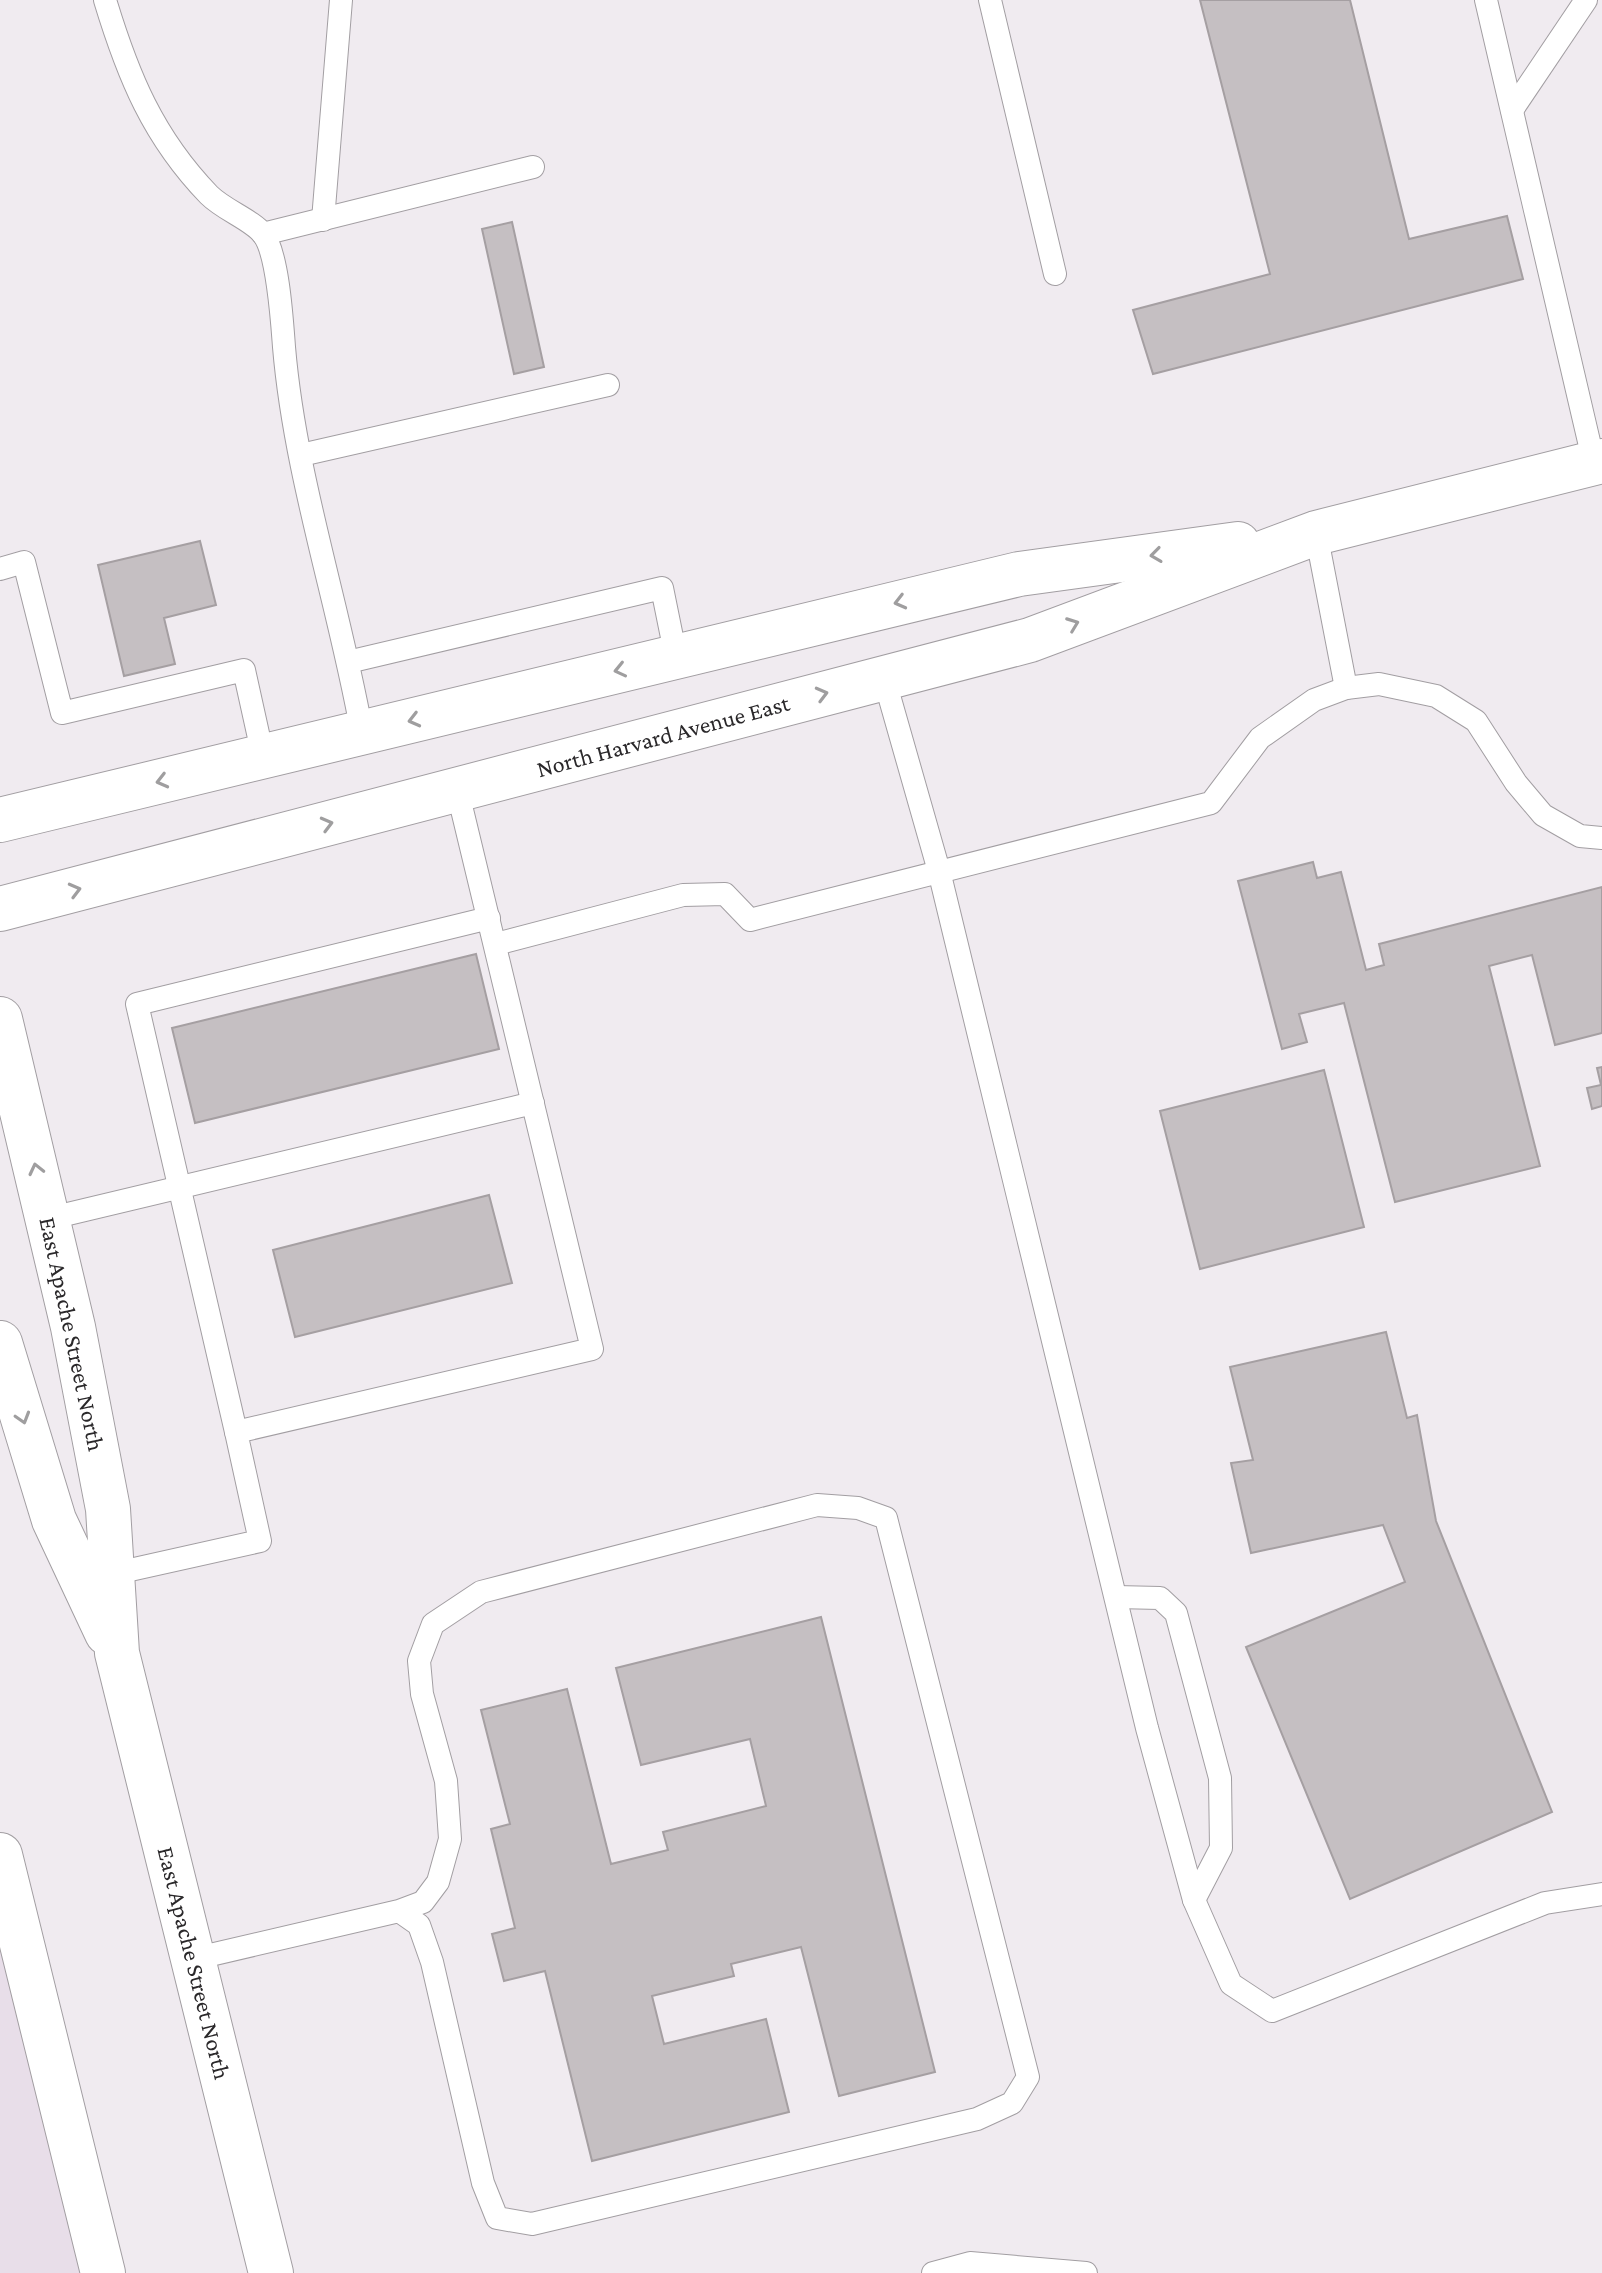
<svg xmlns="http://www.w3.org/2000/svg" width="1602" height="2273" font-family="'Crimson Pro',serif">
	<rect width="100%" height="100%" fill="#f0ebf0"/>
	<polygon fill="#e8dee9" points="0,1945 84,2273 0,2273"/>
	<g fill="#c5bfc2" stroke="#a59fa2" stroke-width="2">
		<polygon points="1200,0 1350,0 1409,239 1507,216 1523,279 1153,374 1133,310 1270,274"/>
		<polygon points="512,222 544,367 514,374 482,229"/>
		<polygon points="200,541 216,605 164,618 175,664 124,676 98,565"/>
		<polygon points="1313,862 1317,878 1341,872 1366,970 1384,965 1379,944 1602,887 1602,1033 1555,1045 1532,955 1489,966 1540,1166 1395,1202 1344,1003 1299,1014 1307,1042 1282,1049 1238,881"/>
		<polygon points="476,954 499,1049 195,1123 172,1028"/>
		<polygon points="1602,1067 1602,1106 1592,1109 1587,1088 1601,1085 1597,1068"/>
		<polygon points="1324,1070 1364,1227 1200,1269 1160,1111"/>
		<polygon points="489,1195 512,1283 295,1337 273,1250"/>
		<polygon points="1386,1332 1407,1418 1417,1415 1436,1521 1552,1812 1350,1899 1246,1647 1405,1582 1383,1525 1251,1553 1231,1463 1253,1460 1230,1367"/>
		<polygon points="821,1617 935,2072 839,2096 801,1947 731,1964 734,1976 652,1996 664,2044 766,2019 789,2112 592,2161 545,1971 504,1981 492,1934 515,1928 491,1829 510,1824 481,1710 567,1689 611,1864 668,1850 663,1832 766,1806 750,1739 641,1765 616,1668"/>
	</g>
	<g fill="none" stroke-linecap="round" stroke-linejoin="round">
		<defs>
			<g id="lane">
				<path d="M105,0C128,76 153,137 209,195C224,210 252,220 263,234C278,253 282,321 284,347C295,477 339,604 362,733"/>
				<polyline points="990,0 1055,274"/>
				<polyline points="1486,0 1594,463"/>
				<polyline points="1512,110 1586,0"/>
				<polyline points="323,220 341,0"/>
				<polyline points="263,234 533,167"/>
				<polyline points="301,455 608,385"/>
				<polyline points="1316,533 1346,688"/>
				<polyline points="0,569 24,562 62,713 244,670 263,756"/>
				<polyline points="348,662 662,588 676,657"/>
				<polyline points="884,678 939,871 1147,1728 1194,1900 1231,1984 1272,2011 1545,1903 1602,1894"/>
				<polyline points="496,944 683,895 725,894 750,920 1211,803 1260,738 1314,700 1346,688 1379,684 1436,696 1476,721 1516,783 1543,815 1580,836 1602,838"/>
				<polyline points="47,1219 533,1103"/>
				<polyline points="236,1432 137,1004 489,918"/>
				<polyline points="112,1574 260,1541 236,1432 592,1349 457,789"/>
				<polyline points="1116,1597 1160,1598 1176,1613 1220,1778 1221,1848 1194,1900"/>
				<polyline points="193,1959 399,1911 423,1902 438,1882 450,1839 446,1781 422,1694 419,1661 433,1624 481,1592 817,1505 858,1508 886,1518 1028,2077 1012,2103 977,2119 532,2224 497,2218 483,2183 432,1962 419,1925 399,1911"/>
				<polyline points="933,2273 970,2263 1086,2273"/>
			</g>
			<polyline id="street" points="0,1855 103,2273"/>
			<g id="secondary">
				<polyline points="0,820 1019,574 1238,544"/>
				<polyline points="0,909 1030,640 1316,533 1602,461"/>
				<polyline points="0,1019 73,1327 108,1509 117,1653 271,2273"/>
				<polyline points="0,1343 54,1520 107,1633"/>
			</g>
		</defs>
		<use href="#lane" stroke="#a29ea2" stroke-width="24"/>
		<use href="#street" stroke="#a29ea2" stroke-width="46"/>
		<use href="#secondary" stroke="#a29ea2" stroke-width="46"/>
		<use href="#lane" stroke="#fff" stroke-width="22"/>
		<use href="#street" stroke="#fff" stroke-width="44"/>
		<use href="#secondary" stroke="#fff" stroke-width="44"/>
	</g>
	<defs><path id="oneway-chevron" d="M-2-3.5L2.5 0L-2 3.5" fill="none" stroke-width="1.6" stroke-linecap="round" stroke-linejoin="round" transform="scale(2)"/></defs>
	<g stroke="#9f9e9f">
		<use href="#oneway-chevron" transform="translate(1156 555) rotate(172)"/>
		<use href="#oneway-chevron" transform="translate(900 602) rotate(166)"/>
		<use href="#oneway-chevron" transform="translate(1073 624) rotate(-21)"/>
		<use href="#oneway-chevron" transform="translate(620 670) rotate(167)"/>
		<use href="#oneway-chevron" transform="translate(822 694) rotate(-15)"/>
		<use href="#oneway-chevron" transform="translate(414 720) rotate(166)"/>
		<use href="#oneway-chevron" transform="translate(162 781) rotate(166)"/>
		<use href="#oneway-chevron" transform="translate(327 824) rotate(-15)"/>
		<use href="#oneway-chevron" transform="translate(75 890) rotate(-15)"/>
		<use href="#oneway-chevron" transform="translate(36 1169) rotate(-103)"/>
		<use href="#oneway-chevron" transform="translate(23 1418) rotate(73)"/>
	</g>
	<g text-anchor="middle" stroke-width="6" stroke-linejoin="round" paint-order="stroke">
		<g font-size="24" fill="#2a282a" stroke="#fff">
			<text transform="translate(663 736) rotate(-15)" y="8">North Harvard Avenue East</text>
			<text transform="translate(72 1334) rotate(78)" y="8">East Apache Street North</text>
			<text transform="translate(194 1963) rotate(76)" y="8">East Apache Street North</text>
		</g>
	</g>
</svg>
